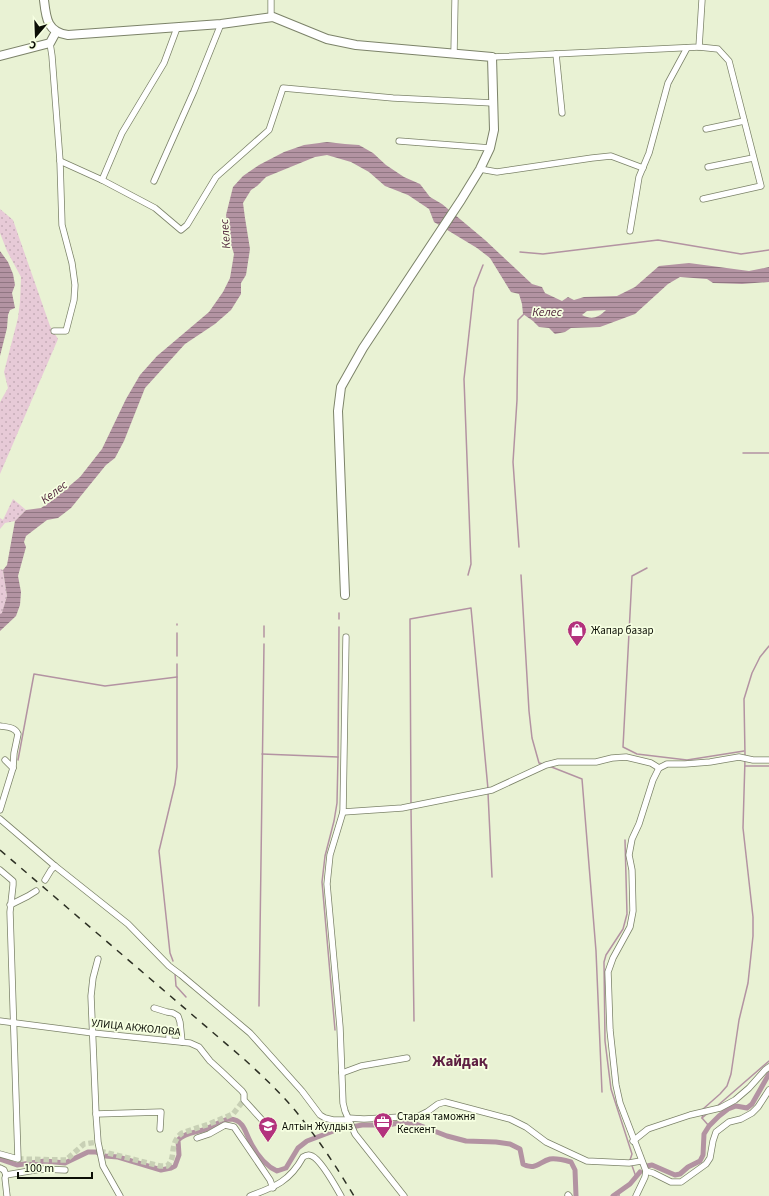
<svg xmlns="http://www.w3.org/2000/svg" width="769" height="1196" font-family="'Source Sans 3',sans-serif">
	<defs>
		<pattern id="grass-dots" width="8" height="8" patternUnits="userSpaceOnUse"><rect width="8" height="8" fill="#e7cad7"/><path d="M2 2h.1M6 6h.1" fill="none" stroke="#c5acb7" stroke-width="1.8" stroke-linecap="round"/></pattern>
		<pattern id="water-rules" width="6" height="5" patternUnits="userSpaceOnUse"><rect width="6" height="5" fill="#b393a2"/><path d="M0 2.5h6" fill="none" stroke="#907682"/></pattern>
	</defs>
	<rect width="100%" height="100%" fill="#e9f2d4"/>
	<g fill="url(#grass-dots)">
		<polygon points="0,209 13,220 50,326 58,339 0,474 0,402 8,388 4,372 18,318 20,302 21,277 7,251 0,233"/>
		<polygon points="13,499 26,510 15,521 5,523 0,529 0,518 3,520"/>
		<polygon points="0,569 3,570 7,596 2,614 0,614"/>
	</g>
	<g fill="url(#water-rules)" fill-rule="evenodd">
		<path d="M327,142L345,144L359,145L373,153L386,165L404,177L420,184L430,197L442,204L485,240L532,284L542,287L545,293L562,301L568,297L574,300L584,297L617,296L635,287L659,266L689,263L749,271L769,267V282L742,284L713,283L707,279L680,277L668,284L635,314L600,327L571,328L565,332L555,334L549,328L539,327L533,321L523,314L522,304L519,294L511,292L490,258L477,248L434,222L429,209L408,195L385,186L369,172L351,162L327,155L315,157L266,177L257,186L251,190L243,203L245,218L250,249L246,275L241,283V294L231,310L215,324L185,344L145,388L124,441L115,458L106,465L71,508L58,518L47,520L26,536L24,542L26,547L18,576L21,592L20,605L16,616L0,631V614L2,613L7,596L3,570L7,565L15,521L26,510L41,508L54,499L80,477L102,449L126,399L140,375L157,356L209,312L223,292L230,278L234,254L229,238L226,215L233,187L243,176L259,165L284,152L304,145ZM606,310C598,318 592,320 582,315L587,311Z"/>
		<polygon points="0,251 8,262 13,274 15,285 12,293 15,308 10,310 8,315 7,328 0,356"/>
	</g>
	<g fill="none" stroke-linecap="round" stroke-linejoin="round">
		<g stroke="#b393a2" stroke-width="1.5">
			<polyline points="520,252 543,254 658,240 741,254 769,250"/>
			<polyline points="743,453 769,453"/>
			<polyline points="519,547 513,462 517,400 518,320 524,314"/>
			<polyline points="647,568 632,576 623,747 637,754 687,760 744,751"/>
			<polyline points="468,575 471,564 464,379 474,288 483,265"/>
			<polyline points="521,575 529,711 532,738 539,763 543,764"/>
			<polyline points="339,619 339,613"/>
			<polyline points="177,625 177,624"/>
			<polyline points="177,633 177,656"/>
			<polyline points="264,637 264,626"/>
			<polyline points="262,754 338,757 337,803 334,821 325,856 322,882 335,1030"/>
			<polyline points="745,755 744,699 752,673 760,657 769,646"/>
			<polyline points="338,757 339,627"/>
			<polyline points="18,760 34,674 105,686 177,677"/>
			<polyline points="549,766 582,779 596,951 602,1092"/>
			<polyline points="745,766 769,766"/>
			<polyline points="488,793 492,877"/>
			<polyline points="411,805 410,619 471,608 488,789"/>
			<polyline points="411,809 414,1021"/>
			<polyline points="625,840 627,914 623,929 606,955 604,962 605,1041 611,1089 632,1154 630,1160 636,1177"/>
			<polyline points="173,961 170,953 159,851 175,784 177,767 177,664"/>
			<polyline points="175,973 176,986 186,997"/>
			<polyline points="259,1006 264,644"/>
			<polyline points="716,1107 769,1061"/>
			<polyline points="703,1110 703,1109 720,1094 727,1086 731,1074 739,1020 748,983 753,936 753,917 743,828 745,759"/>
			<polyline points="703,1114 702,1118 709,1126"/>
			<polyline points="702,1118 708,1113"/>
			<polyline points="619,1193 619,1196"/>
		</g>
		<g stroke="#b393a2" stroke-width="5">
			<path d="M0,1159L17,1165L45,1161L65,1163L88,1152H96L105,1156L118,1157L161,1170L171,1168L175,1166L179,1155L178,1140C186,1132 196,1133 206,1129C213,1126 223,1120 229,1119C235,1119 239,1121 242,1125C245,1129 247,1135 249,1139C255,1152 264,1165 277,1171L286,1168L298,1148L307,1141L336,1130L362,1125H388L403,1122L416,1124L447,1136L466,1141L496,1142L510,1144L520,1149L523,1164C535,1171 539,1162 550,1159C557,1158 564,1160 571,1162L575,1170L576,1196"/>
			<polyline points="647,1166 652,1165 675,1175 680,1174 688,1167 700,1161 703,1155 704,1134 709,1126 719,1116 728,1109 736,1106 747,1108 752,1104 769,1074"/>
			<polyline points="613,1196 630,1184 640,1172"/>
		</g>
		<g stroke="#c8d0b5" stroke-width="5.5" stroke-dasharray="5.5 3" stroke-linecap="butt">
			<path d="M100,1151L160,1166H167C177,1158 168,1144 182,1133L209,1124L233,1114L244,1100"/>
			<polyline points="18,1159 66,1160 84,1144 98,1142"/>
		</g>
		<defs>
			<g id="street">
				<polyline points="271,17 271,0"/>
				<polyline points="50,43 52,56 60,161 62,225 72,263 75,285 74,300 66,331 54,331"/>
				<polyline points="699,47 718,49 729,61 761,186 703,199"/>
				<polyline points="454,53 455,0"/>
				<polyline points="556,54 562,113"/>
				<polyline points="492,57 699,47 702,0"/>
				<polyline points="706,129 744,121"/>
				<polyline points="399,141 490,148"/>
				<polyline points="60,161 102,180 155,208 181,230 187,225 216,177 269,130 283,88 393,98 493,103"/>
				<polyline points="708,167 753,158"/>
				<polyline points="480,169 497,172 592,158 611,156 643,168"/>
				<polyline points="102,180 122,133 164,63 177,28"/>
				<polyline points="154,181 194,91 221,24"/>
				<polyline points="630,231 639,177 649,153 668,83 687,48"/>
				<polyline points="346,637 343,812 330,855 327,884 340,1027 343,1103 345,1111 355,1134 404,1196"/>
				<path d="M0,726C7,727 15,727 18,734L14,753L13,768L0,810"/>
				<polyline points="5,760 13,768"/>
				<polyline points="343,812 402,808 492,790 546,765 558,762 596,762 612,758 626,757 651,763 659,768"/>
				<polyline points="0,819 55,866 128,924 169,966 181,975 250,1033 302,1091 320,1115 325,1118 333,1120 349,1120"/>
				<polyline points="0,870 13,881 13,885 10,912 18,1159 0,1154"/>
				<polyline points="45,880 51,870 55,866"/>
				<polyline points="10,905 28,896 36,891"/>
				<polyline points="98,959 93,978 91,996 96,1114 98,1142 103,1166 120,1196"/>
				<polyline points="154,1008 167,1012 173,1013 178,1016 180,1022 182,1042"/>
				<polyline points="0,1021 93,1033 190,1043 199,1047 210,1061 221,1071 242,1091 244,1094 244,1100 272,1131"/>
				<polyline points="169,1040 169,1031"/>
				<polyline points="342,1073 361,1066 407,1058"/>
				<polyline points="96,1114 161,1112 160,1129"/>
				<polyline points="348,1118 364,1119 419,1116 427,1112 438,1104 445,1102 510,1119 526,1127 546,1142 587,1161 629,1163 641,1161"/>
				<polyline points="197,1138 209,1134 225,1125 234,1127 270,1180 273,1188"/>
				<polyline points="633,1141 648,1129 690,1115 720,1108 735,1100 749,1088 765,1070 769,1067"/>
				<polyline points="0,1168 4,1170 6,1175"/>
				<polyline points="646,1171 653,1173 671,1182 681,1182 706,1164 710,1158 713,1141 716,1132 729,1122 741,1119 752,1113 758,1107 769,1090"/>
				<polyline points="6,1175 41,1169 65,1170"/>
				<polyline points="6,1175 5,1178 7,1196"/>
				<polyline points="568,1195 569,1196"/>
				<path d="M250,1196C275,1187 290,1181 303,1157C306,1155 309,1154 312,1156C321,1160 336,1187 341,1196"/>
				<polyline points="636,1196 645,1177 646,1171 620,1103 616,1085 610,1030 608,972 613,958 630,927 633,911 632,870 629,855 632,839 639,824 653,780 659,768 667,764 685,764 710,762 739,757 753,760 769,760"/>
			</g>
			<g id="secondary">
				<path d="M44,0C46,18 47,32 68,35L221,24L273,17L327,39L356,45L492,57L494,130L490,148L480,169L461,200L363,348L341,387L338,411L345,595"/>
				<polyline points="0,56 50,43 56,32"/>
			</g>
		</defs>
		<use href="#street" stroke="#7c8369" stroke-width="7"/>
		<use href="#secondary" stroke="#7c8369" stroke-width="10"/>
		<use href="#street" stroke="#fff" stroke-width="5.5"/>
		<use href="#secondary" stroke="#fff" stroke-width="8"/>
		<path stroke="#2d3024" stroke-width="1.5" stroke-dasharray="7 7" stroke-linecap="butt" d="M0,850L245,1060C268,1081 290,1102 308,1127C325,1149 340,1173 354,1196"/>
	</g>
	<defs>
		<symbol id="shop-pin" viewBox="-11 -11 22 30"><path d="M0 17L-7.5 6A9.5 9.5 0 1 1 7.5 6Z" fill="#b3327d" stroke="#f6ffe1"/><path d="M-5-2.5h2.3a2.7 3.5 0 0 1 5.4 0H5L5.5 6h-11ZM-1.5-2.5h3a1.5 2.3 0 0 0-3 0Z" fill="#fff"/></symbol>
		<symbol id="office-pin" viewBox="-11 -11 22 30"><path d="M0 17L-7.5 6A9.5 9.5 0 1 1 7.5 6Z" fill="#b3327d" stroke="#f6ffe1"/><path d="M-6-3h4V-5.5h4V-3h4V5H-6ZM-1-4.5V-3h2v-1.5ZM-6 0V1H6V0Z" fill="#fff"/></symbol>
		<symbol id="school-pin" viewBox="-11 -11 22 30"><path d="M0 17L-7.5 6A9.5 9.5 0 1 1 7.5 6Z" fill="#b3327d" stroke="#f6ffe1"/><path d="M0-5L7-2L0 1L-7-2ZM-4 1L0 2.5L4 1V4Q0 6-4 4Z" fill="#fff"/></symbol>
	</defs>
	<g fill-rule="evenodd">
		<use href="#shop-pin" x="566" y="619" width="22" height="30"/>
		<use href="#office-pin" x="372" y="1111" width="22" height="30"/>
		<use href="#school-pin" x="257" y="1115" width="22" height="30"/>
	</g>
	<g text-anchor="middle" stroke-width="3.5" stroke-linejoin="round" paint-order="stroke">
		<g font-size="11" fill="#0b0e05" stroke="#f6ffe1" text-anchor="start">
			<text x="591" y="634">Жапар базар</text>
			<text x="397" y="1120">Старая таможня<tspan x="397" dy="13">Кескент</tspan></text>
			<text x="282" y="1130">Алтын Жулдыз</text>
		</g>
		<g font-size="11" fill="#0b0e05" stroke="#f6ffe1">
			<text transform="translate(136 1027) rotate(6)" y="4">УЛИЦА АКЖОЛОВА</text>
		</g>
		<g font-size="12" font-style="italic" fill="#4b1f36" stroke="#f6ffe1">
			<text transform="translate(225 234) rotate(-95)" y="4">Келес</text>
			<text x="547" y="316">Келес</text>
			<text transform="translate(54 492) rotate(-37)" y="4">Келес</text>
		</g>
		<g font-size="15" font-weight="bold" fill="#5e1f42" stroke="#f6ffe1">
			<text x="460" y="1066">Жайдақ</text>
		</g>
	</g>
	<g transform="translate(36 36) rotate(199)" stroke="#f6ffe1" stroke-width="3" paint-order="stroke">
	<path d="M0-3L7 15L0 10L-7 15Z" fill="#0b0e05"/>
	<text y="-6" font-size="11" font-weight="bold" text-anchor="middle" fill="#0b0e05">С</text>
	</g>
	<path d="M18 1172v6h74v-6" fill="none" stroke="#0b0e05" stroke-width="2"/>
	<text x="24" y="1172" font-size="12" fill="#0b0e05" stroke="#f6ffe1" stroke-width="3" paint-order="stroke">100 m</text>
</svg>
